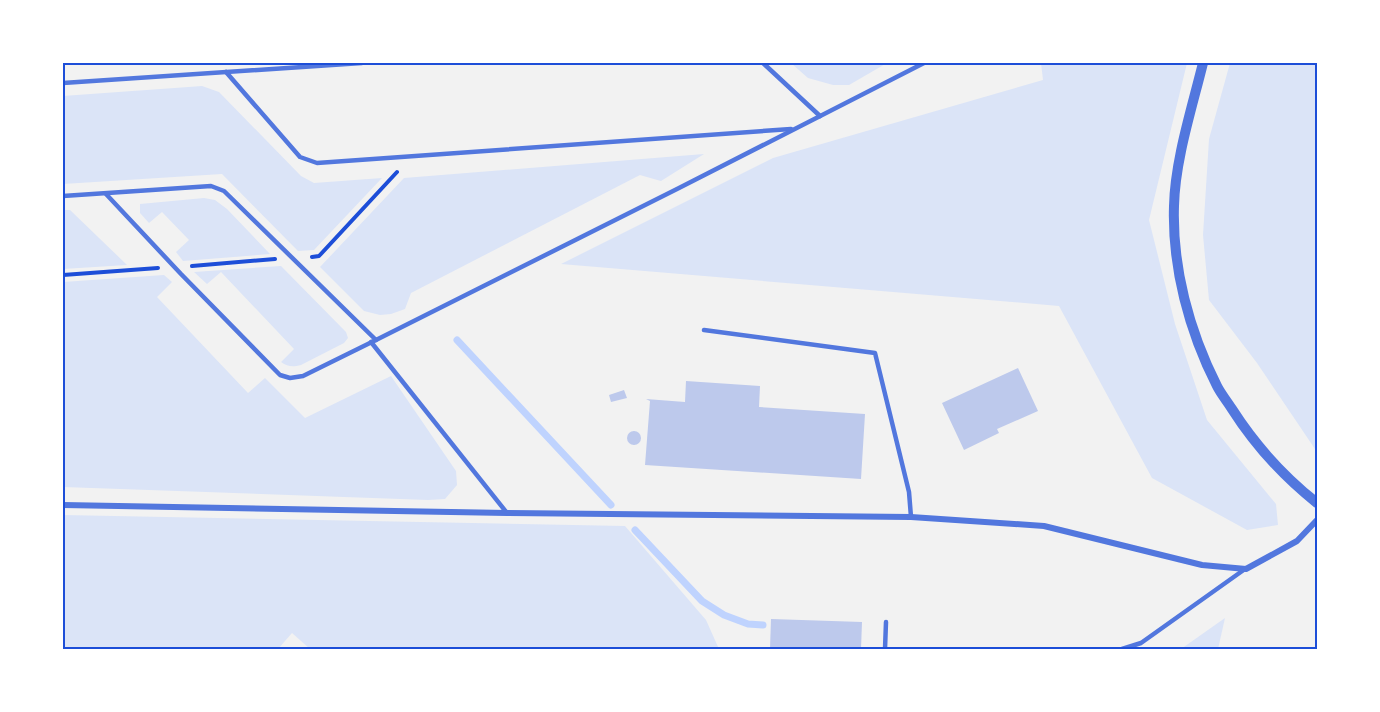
<svg xmlns="http://www.w3.org/2000/svg" width="1380" height="712" font-family="'Playfair Display',serif">
	<rect width="100%" height="100%" fill="#f2f2f2"/>
	<g fill="#dbe4f7">
		<polygon points="791,63 887,63 849,85 833,85 808,78"/>
		<polygon points="1041,63 1187,63 1149,220 1175,324 1207,420 1276,504 1278,525 1247,530 1152,478 1059,306 561,264 773,158 1043,80"/>
		<polygon points="1230,63 1317,63 1317,452 1257,363 1209,300 1203,235 1209,139"/>
		<polygon points="202,86 219,92 301,176 314,183 382,178 314,250 298,251 222,174 63,184 63,96"/>
		<polygon points="704,154 661,181 640,175 411,293 405,309 391,314 380,315 364,311 320,267 404,178"/>
		<polygon points="204,198 215,200 227,209 270,254 183,261 176,252 189,240 162,212 149,223 140,213 140,204"/>
		<polygon points="63,210 70,210 127,265 63,269"/>
		<path d="M281,266L346,332L348,338L344,343L301,365C293,367 288,367 281,362L294,349L221,272L207,284L194,272Z"/>
		<polygon points="164,275 172,282 157,297 248,393 265,378 305,418 391,376 456,471 457,485 445,499 428,500 63,487 63,282"/>
		<polygon points="63,515 625,526 706,620 719,649 310,649 292,633 278,649 63,649"/>
		<polygon points="1225,618 1218,649 1181,649"/>
	</g>
	<g fill="none" stroke-linecap="round" stroke-linejoin="round">
		<g stroke="#bfd3fe" stroke-width="7">
			<polyline points="457,340 611,505"/>
			<polyline points="635,530 702,601 724,615 748,624 763,625"/>
		</g>
	</g>
	<g fill="#bdc9ec">
		<polygon points="1018,368 1038,411 997,429 999,433 964,450 942,403"/>
		<polygon points="686,381 760,386 759,407 865,414 861,479 645,465 650,401 646,399 685,402"/>
		<polygon points="624,390 627,398 611,402 609,395"/>
		<circle cx="634" cy="438" r="7"/>
		<polygon points="771,619 862,622 861,649 770,649"/>
	</g>
	<g fill="none" stroke-linecap="round" stroke-linejoin="round">
		<g stroke="#1d4ed8" stroke-width="4">
			<polyline points="312,257 319,256 397,172"/>
			<polyline points="192,266 275,259"/>
			<polyline points="63,275 158,268"/>
		</g>
		<g stroke="#5277de" stroke-width="4.5">
			<polyline points="763,63 820,116"/>
			<polyline points="226,72 300,157 317,163 791,129"/>
			<polyline points="63,83 362,63"/>
			<polyline points="106,194 181,274 280,375 290,378 303,376 376,340"/>
			<polyline points="63,196 211,186 224,191 376,340 679,188 924,63"/>
			<polyline points="704,330 875,353 909,492 911,517"/>
			<polyline points="371,342 507,513"/>
			<polyline points="885,649 886,622"/>
			<polyline points="1122,649 1141,643 1245,569"/>
		</g>
		<polyline stroke="#5277de" stroke-width="6" points="63,505 507,513 911,517 1044,526 1202,565 1246,569 1297,541 1317,520"/>
		<path stroke="#5277de" stroke-width="10" d="M1203,63C1192,108 1175,160 1174,206C1172,267 1189,331 1217,386C1221,394 1227,401 1232,409C1255,445 1283,476 1317,503"/>
	</g>
	<rect width="1380" height="712" fill="none" stroke="#ffffff" stroke-width="129"/>
	<rect x="64" y="64" width="1252" height="584" fill="none" stroke="#1d4ed8" stroke-width="2"/>
</svg>
